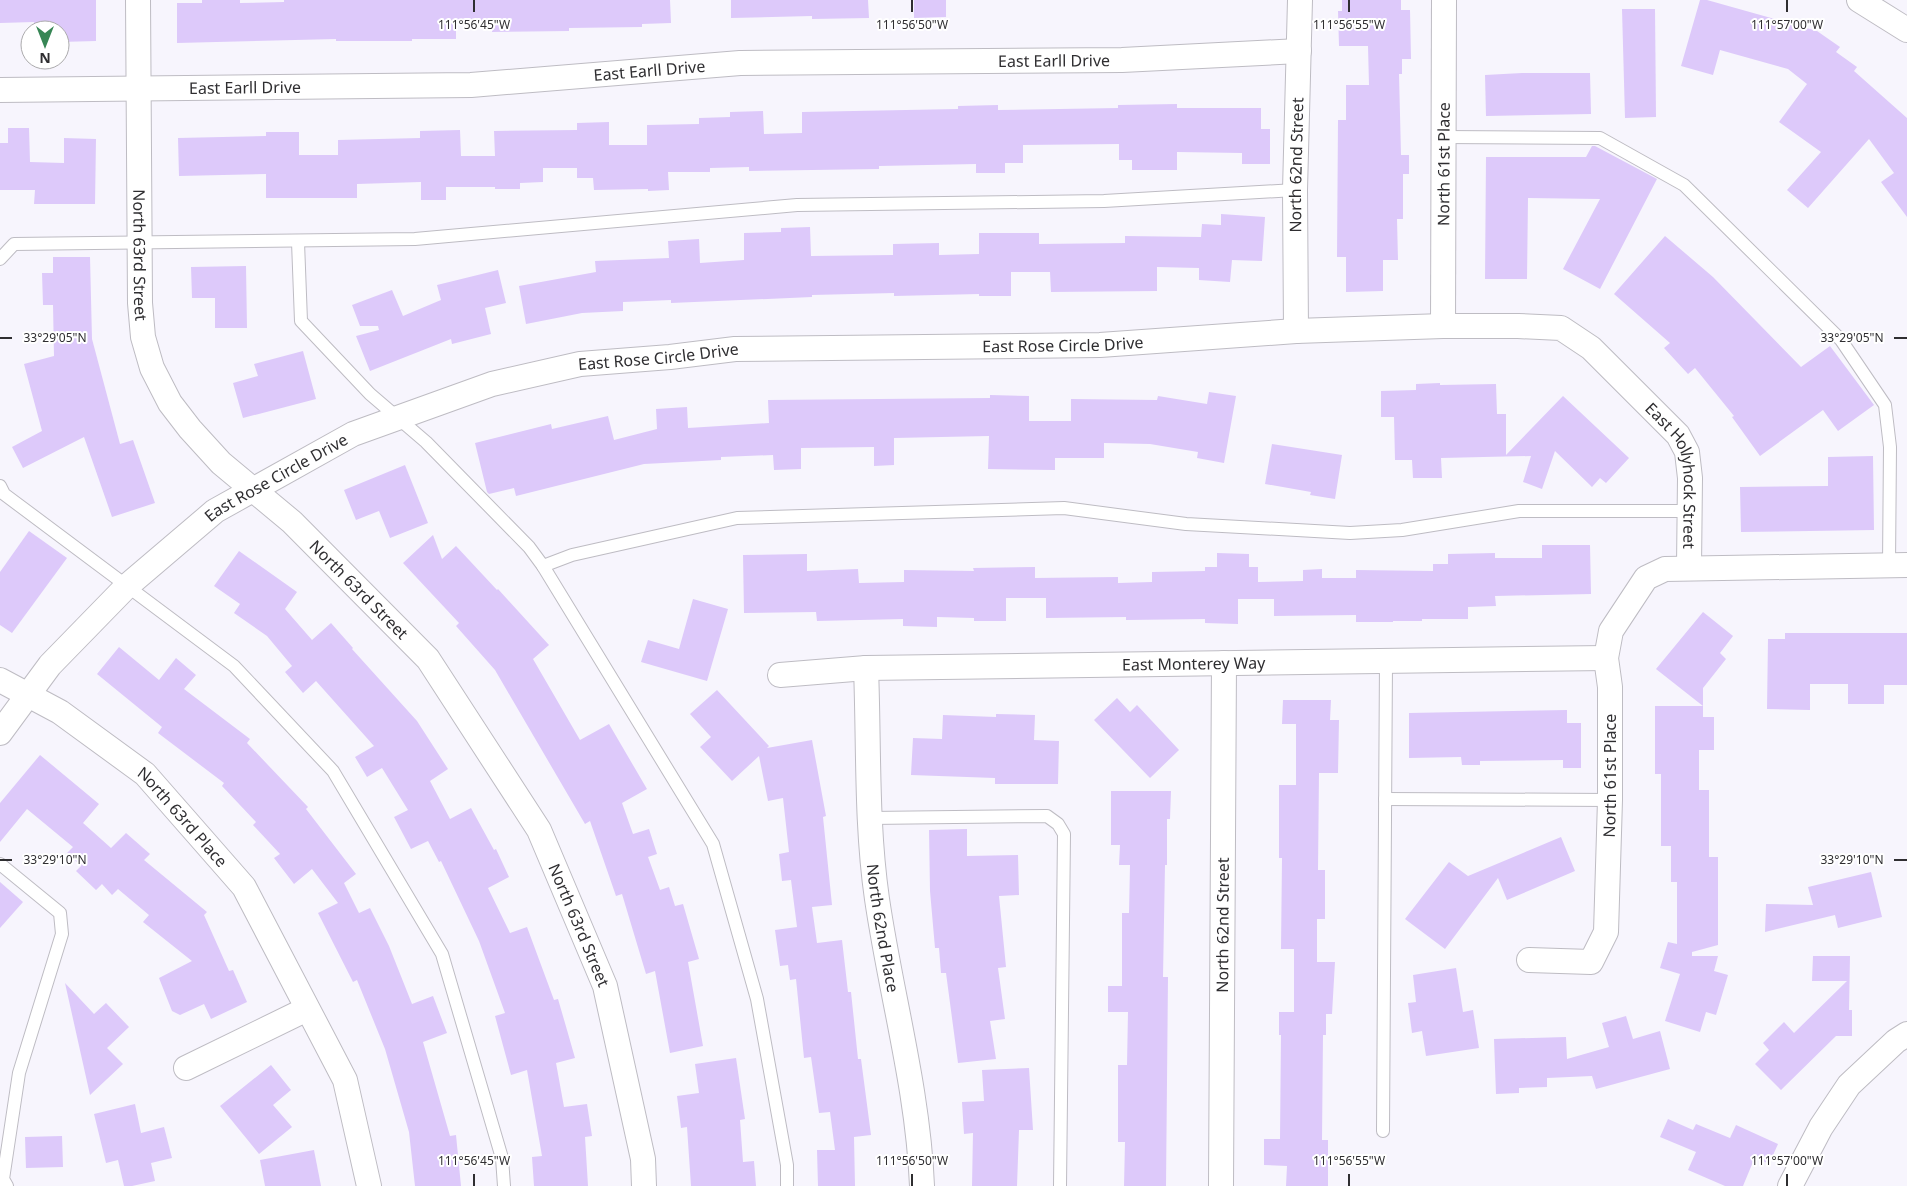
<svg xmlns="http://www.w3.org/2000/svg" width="1907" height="1186" font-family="'Noto Sans',sans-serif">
	<rect width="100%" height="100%" fill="#f7f5fd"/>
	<g fill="#ddc9fa">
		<polygon points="0,0 96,0 96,41 60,42 60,30 34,30 34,22 0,23"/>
		<polygon points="202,0 240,0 240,3 284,2 284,0 670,0 671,23 642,24 642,27 569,28 569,31 492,32 492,23 456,23 456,39 412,39 412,41 336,41 336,39 177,43 177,3 202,3"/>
		<polygon points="731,0 868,0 869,18 812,19 812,0 812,16 731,18"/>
		<polygon points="914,0 946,0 946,17 914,18"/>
		<polygon points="1342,0 1401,0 1401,10 1410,10 1411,59 1402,59 1402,74 1399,74 1401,155 1409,155 1409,174 1403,174 1403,219 1397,219 1398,260 1383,260 1383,291 1346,292 1346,257 1337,257 1338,120 1346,120 1346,85 1369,85 1368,46 1339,46 1338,11 1342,11"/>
		<polygon points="1700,0 1707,0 1817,31 1840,47 1836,52 1857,67 1854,71 1907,118 1907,217 1881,182 1894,173 1869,139 1808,208 1787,190 1821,152 1779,122 1807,84 1788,69 1720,50 1713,75 1681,66"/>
		<polygon points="1622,9 1655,9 1656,117 1625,118"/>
		<polygon points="1522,73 1590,73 1591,114 1486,116 1485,75"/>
		<polygon points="1177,104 1177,108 1261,108 1261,129 1270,129 1270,164 1242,164 1242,153 1177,152 1177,170 1132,170 1132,160 1119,160 1119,144 1023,145 1023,163 1005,163 1005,173 976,173 976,164 879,166 879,169 749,171 749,167 710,168 710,172 668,172 669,190 648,191 648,189 594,190 593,178 577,178 577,168 543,168 543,182 520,183 520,189 495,189 495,187 446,187 446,200 421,200 421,182 357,184 357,198 266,198 266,174 179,176 178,138 266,136 266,132 299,132 299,155 338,155 338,140 420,138 420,131 460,130 461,156 495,156 494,131 577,130 577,123 609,122 609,145 647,145 647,125 699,124 699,118 730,117 730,112 763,111 764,134 802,133 802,112 958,109 958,106 998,105 998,110 1118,108 1118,105"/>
		<polygon points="8,128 29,128 30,162 64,163 64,138 96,139 95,204 34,204 35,190 0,190 0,143 8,143"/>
		<polygon points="1592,146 1595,146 1657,179 1600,289 1563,269 1600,199 1528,198 1527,279 1485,279 1486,157 1586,157"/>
		<polygon points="1221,214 1265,217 1262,261 1232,260 1230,282 1199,280 1199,268 1157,267 1157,291 1051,292 1050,272 1011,272 1011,296 979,296 979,294 894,296 894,293 812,295 812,297 671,303 671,300 623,302 623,311 582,313 526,324 519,286 596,272 595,261 669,258 668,241 699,239 700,263 744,260 744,233 781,232 781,228 810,227 811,256 893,255 893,244 939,243 939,255 979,254 979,233 1039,233 1039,244 1125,243 1125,236 1201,237 1202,224 1221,225"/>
		<polygon points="1665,236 1713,277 1801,367 1830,346 1874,405 1838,431 1823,410 1760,456 1732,417 1734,416 1695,368 1688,374 1664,348 1670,343 1614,294"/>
		<polygon points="53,257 90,257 92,339 120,444 133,440 155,503 112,517 84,437 23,468 12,447 42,431 24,364 54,356 53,305 43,305 42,273 53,273"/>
		<polygon points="246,266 247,328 215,328 215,298 192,298 191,267"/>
		<polygon points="498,270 506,303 485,308 491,334 452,344 451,339 370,371 356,336 379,330 378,326 360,326 352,305 392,290 403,316 441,300 437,285"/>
		<polygon points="303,351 316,399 243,418 233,383 258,376 254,364"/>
		<polygon points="1440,383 1440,385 1496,384 1497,414 1506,414 1506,455 1563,396 1629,458 1606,483 1600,478 1592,487 1555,451 1542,489 1523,482 1531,456 1441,458 1442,478 1413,478 1412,460 1395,460 1394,417 1381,417 1381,391 1416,390 1416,384"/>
		<polygon points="1209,392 1236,396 1224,463 1197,458 1198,452 1150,444 1104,443 1104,458 1055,458 1055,470 988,469 989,436 894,438 894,465 874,466 874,447 801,448 801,469 774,470 773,455 721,457 721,460 644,464 516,496 514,488 489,494 487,492 475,443 551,424 552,429 608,416 614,440 657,429 656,409 687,407 688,428 769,423 768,400 990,398 990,395 1029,396 1029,421 1071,421 1071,399 1157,400 1158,396 1207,404"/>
		<polygon points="1272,444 1342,455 1335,499 1310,495 1311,492 1265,484"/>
		<polygon points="1873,456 1874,530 1741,532 1740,487 1828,486 1828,457"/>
		<polygon points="405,465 428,523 390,538 379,511 356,520 344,490"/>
		<polygon points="29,531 67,558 12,633 0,625 0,572"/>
		<polygon points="433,535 442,559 456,546 497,590 498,589 549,645 533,659 580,740 609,724 647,789 622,803 633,834 649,829 657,854 648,857 660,890 669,887 675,906 683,904 699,959 688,962 703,1046 670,1053 655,971 646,974 622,894 616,896 590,821 585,824 495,670 456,626 459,623 403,563"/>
		<polygon points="1542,545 1590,545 1591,594 1495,596 1496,606 1468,607 1468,619 1422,619 1422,621 1393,621 1393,622 1356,622 1356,615 1274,616 1274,599 1238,599 1238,624 1205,623 1205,619 1126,620 1126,617 1046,618 1046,598 1006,598 1006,621 974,621 974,618 937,617 937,627 903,626 903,619 817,621 816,612 744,613 743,555 807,554 807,571 858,569 859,583 904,582 904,570 974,571 973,568 1035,567 1035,578 1118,577 1118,583 1152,582 1152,572 1205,571 1205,567 1217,567 1217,553 1249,554 1249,567 1258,567 1258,582 1303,581 1303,570 1322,569 1322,578 1356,578 1356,570 1433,571 1433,564 1448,564 1448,554 1495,553 1495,558 1542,558"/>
		<polygon points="239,551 297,592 285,609 312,640 331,623 353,648 352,649 417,721 448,769 430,781 450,819 471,808 494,850 496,849 509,877 488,888 510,933 527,927 554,1000 558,999 567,1030 575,1058 556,1063 564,1107 587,1104 592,1136 585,1137 588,1186 534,1186 532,1157 542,1156 527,1070 511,1075 495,1016 505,1013 479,941 441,861 439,862 428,841 411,849 394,817 408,810 382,768 367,777 355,757 374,746 316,681 303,693 285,672 292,666 267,636 234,613 240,604 214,586"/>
		<polygon points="693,599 728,609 707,681 641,662 648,640 679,649"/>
		<polygon points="1703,612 1733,636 1720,653 1726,659 1703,688 1703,717 1714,717 1714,750 1699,750 1699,790 1709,790 1709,857 1718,857 1718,945 1692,952 1692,956 1718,956 1714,971 1728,975 1716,1015 1706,1012 1700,1032 1665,1021 1680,974 1660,968 1668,942 1677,944 1677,882 1671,882 1671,846 1661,846 1661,774 1655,774 1655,706 1703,706 1656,669"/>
		<polygon points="1785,633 1907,633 1907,685 1884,685 1884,704 1848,704 1848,684 1810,684 1810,710 1767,709 1768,639 1785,639"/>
		<polygon points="119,647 159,680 176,658 196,675 184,689 250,739 247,743 308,807 306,809 356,874 344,883 359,913 370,908 389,946 412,1004 433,996 447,1033 423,1042 450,1136 456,1135 461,1186 415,1186 409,1132 385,1049 357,980 353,982 318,913 338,903 312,869 294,884 274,858 280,854 253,825 256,822 222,786 224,783 158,733 162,727 97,674"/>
		<polygon points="717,690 769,746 767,748 812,740 826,816 823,817 832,905 812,907 817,943 842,940 848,992 851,992 858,1059 861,1059 871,1135 854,1137 855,1186 818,1186 817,1150 835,1150 830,1112 819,1113 811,1057 804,1058 796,979 790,980 788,965 780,966 775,930 797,927 791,880 782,881 779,854 789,852 783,798 768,801 759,756 732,781 700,747 711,737 690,714"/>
		<polygon points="1117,698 1130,712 1137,705 1179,750 1150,778 1094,720"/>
		<polygon points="1283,700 1331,700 1330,720 1339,720 1338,773 1319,773 1318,870 1325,870 1325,919 1317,919 1317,962 1335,962 1332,1014 1326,1014 1326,1035 1323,1035 1322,1140 1328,1140 1328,1186 1286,1186 1287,1166 1264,1165 1264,1139 1280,1139 1281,1035 1279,1035 1279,1012 1294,1012 1294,949 1281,949 1282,858 1279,858 1279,785 1296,785 1296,724 1282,724"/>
		<polygon points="1567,710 1567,723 1581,723 1581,768 1563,768 1563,760 1480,761 1480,765 1462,765 1461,757 1409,758 1409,713"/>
		<polygon points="996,714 1035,715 1034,740 1059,741 1058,784 995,784 995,778 911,775 913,738 942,739 943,715 996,717"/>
		<polygon points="40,755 99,804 83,823 111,848 126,833 150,854 144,860 207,912 204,915 229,971 233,970 247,1002 211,1019 204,1004 180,1015 172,1011 159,978 192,961 143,922 149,915 118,889 112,895 102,884 96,890 76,871 81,866 67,853 73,847 27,809 0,842 0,803"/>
		<polygon points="1111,791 1171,791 1170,819 1167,819 1167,865 1165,865 1163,977 1168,977 1166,1186 1124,1186 1125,1142 1118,1142 1118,1065 1127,1065 1128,1012 1108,1012 1108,986 1122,986 1122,913 1129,913 1130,865 1119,865 1120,845 1111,845"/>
		<polygon points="967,829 967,856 1018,855 1019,895 999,896 1006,967 998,968 1005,1019 990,1021 996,1059 958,1063 946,973 941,973 939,948 935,948 930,891 929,830"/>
		<polygon points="1561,837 1575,871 1507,900 1498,878 1445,949 1405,919 1449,862 1468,876"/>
		<polygon points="1871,872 1882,917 1838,928 1835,915 1765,932 1766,904 1813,905 1808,887"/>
		<polygon points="0,882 23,902 0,928"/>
		<polygon points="1813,956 1850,956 1849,1010 1852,1010 1852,1036 1836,1036 1781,1090 1755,1064 1769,1050 1763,1043 1784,1022 1794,1033 1847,981 1812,981"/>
		<polygon points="1456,968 1463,1012 1473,1010 1479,1048 1426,1056 1422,1031 1412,1033 1408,1003 1416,1002 1413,975"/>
		<polygon points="65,983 94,1014 106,1003 129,1027 107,1048 123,1064 90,1095"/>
		<polygon points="1626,1016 1633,1039 1660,1031 1670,1069 1596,1089 1592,1076 1547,1078 1547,1087 1519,1088 1519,1093 1496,1094 1494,1039 1566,1037 1567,1059 1609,1047 1602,1023"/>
		<polygon points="736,1058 745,1119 740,1120 743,1162 754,1161 756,1186 691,1186 687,1127 681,1128 677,1096 699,1093 695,1064"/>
		<polygon points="271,1065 291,1090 273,1105 292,1127 259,1154 220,1106"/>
		<polygon points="1029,1068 1033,1130 1019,1130 1017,1186 972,1186 973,1133 964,1134 962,1102 984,1101 982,1070"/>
		<polygon points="135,1104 141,1133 164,1127 172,1158 151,1163 155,1181 132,1186 124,1186 118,1160 106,1163 94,1114"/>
		<polygon points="1668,1119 1693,1130 1696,1124 1730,1138 1736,1125 1778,1144 1769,1164 1755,1157 1743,1186 1725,1186 1688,1170 1696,1152 1660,1137"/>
		<polygon points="62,1136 63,1167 26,1168 25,1137"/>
		<polygon points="314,1150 321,1186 265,1186 260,1160"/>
	</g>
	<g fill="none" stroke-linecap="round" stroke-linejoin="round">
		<defs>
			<g id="service">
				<polyline points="1443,137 1600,138 1684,185 1841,340 1885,405 1890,447 1889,565"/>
				<polyline points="298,242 301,321 370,394 426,442 529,547 543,566 713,844 757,999 787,1165 787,1186"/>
				<polyline points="0,259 14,244 415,239 797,205 1104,201 1295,190"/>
				<polyline points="0,486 4,494 234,666 333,771 442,954 502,1158 504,1186"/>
				<polyline points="543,566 572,555 737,518 1064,508 1186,524 1350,533 1402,530 1519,511 1689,511"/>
				<polyline points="1385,799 1610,800"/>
				<polyline points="870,818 1047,816 1058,824 1064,834 1060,1186"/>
				<polyline points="0,864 60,913 62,934 19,1073 3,1179 7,1186"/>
				<polyline points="1383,1131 1386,662"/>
			</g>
			<g id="minor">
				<path id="s1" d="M138,0L140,303L143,337L152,368L170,403L190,429L221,463L292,522L428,659L539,830L605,986L643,1159L644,1186"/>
				<polyline points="1859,0 1907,30"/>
				<path id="s2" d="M0,90L471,85L740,63L1122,60L1299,51"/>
				<path id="s3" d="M1443,326L1444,0"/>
				<path id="s4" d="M1296,331L1295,190L1300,0"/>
				<path id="s5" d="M866,668C869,745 866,823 877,899C891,995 918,1088 922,1186"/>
				<path id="s6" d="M780,675L866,668L1606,658"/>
				<path id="s7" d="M0,680L60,712L145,774L244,887L345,1080L369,1186"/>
				<path id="s8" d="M0,733L50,665L127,586L215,511L353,434L492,384L580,364L670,357L735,349L1100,345L1296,331L1443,326H1518L1561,328L1591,348L1678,435L1687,452L1690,478L1689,567"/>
				<path id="s9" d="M1529,960L1591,962L1606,932L1610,800V687L1606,658L1611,631L1646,578L1665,569L1907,565"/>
				<polyline points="186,1068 307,1009"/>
				<path id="s10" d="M1221,1186L1224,663"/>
				<polyline points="1790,1186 1821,1127 1849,1085 1896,1041 1907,1034"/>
			</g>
		</defs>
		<use href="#service" stroke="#bebcc3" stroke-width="14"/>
		<use href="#minor" stroke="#bebcc3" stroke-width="26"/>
		<use href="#service" stroke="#fff" stroke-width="12"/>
		<use href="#minor" stroke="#fff" stroke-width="24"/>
	</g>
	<path fill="none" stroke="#2f2e31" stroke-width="2" d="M474,0V12M912,0V12M1349,0V12M1787,0V12M0,338H12M1894,338H1907M0,860H12M1894,860H1907M474,1174V1186M912,1174V1186M1349,1174V1186M1787,1174V1186"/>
	<g text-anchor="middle" stroke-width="4" stroke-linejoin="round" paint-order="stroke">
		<g font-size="16" fill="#2f2e31" stroke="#fff">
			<text dy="6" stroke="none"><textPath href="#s2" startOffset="1055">East Earll Drive</textPath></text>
			<text dy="6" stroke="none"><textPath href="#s2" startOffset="650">East Earll Drive</textPath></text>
			<text dy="6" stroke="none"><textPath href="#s2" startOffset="245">East Earll Drive</textPath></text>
			<text dy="6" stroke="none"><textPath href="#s3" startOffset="162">North 61st Place</textPath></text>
			<text dy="6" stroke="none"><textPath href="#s4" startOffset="166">North 62nd Street</textPath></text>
			<text dy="6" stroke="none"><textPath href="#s1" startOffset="255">North 63rd Street</textPath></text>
			<text dy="6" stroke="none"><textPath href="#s8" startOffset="1190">East Rose Circle Drive</textPath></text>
			<text dy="6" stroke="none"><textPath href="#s8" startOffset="785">East Rose Circle Drive</textPath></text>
			<text dy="6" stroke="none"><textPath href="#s8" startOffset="380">East Rose Circle Drive</textPath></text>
			<text dy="6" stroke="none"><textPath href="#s8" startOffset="1885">East Hollyhock Street</textPath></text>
			<text dy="6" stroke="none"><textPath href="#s1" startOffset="675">North 63rd Street</textPath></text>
			<text dy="6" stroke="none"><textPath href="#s6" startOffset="414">East Monterey Way</textPath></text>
			<text dy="6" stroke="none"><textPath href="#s9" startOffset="252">North 61st Place</textPath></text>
			<text dy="6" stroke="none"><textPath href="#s7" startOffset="230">North 63rd Place</textPath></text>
			<text dy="6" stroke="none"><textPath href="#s1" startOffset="1080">North 63rd Street</textPath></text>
			<text dy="6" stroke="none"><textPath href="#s10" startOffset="261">North 62nd Street</textPath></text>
			<text dy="6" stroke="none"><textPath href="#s5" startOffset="261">North 62nd Place</textPath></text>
		</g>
	</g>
	<g font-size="12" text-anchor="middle" fill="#2f2e31" stroke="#fff" stroke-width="4" stroke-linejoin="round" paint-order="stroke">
		<text x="474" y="29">111°56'45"W</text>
		<text x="912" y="29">111°56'50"W</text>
		<text x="1349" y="29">111°56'55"W</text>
		<text x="1787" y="29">111°57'00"W</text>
		<text x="1852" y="342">33°29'05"N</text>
		<text x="55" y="342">33°29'05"N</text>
		<text x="1852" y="864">33°29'10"N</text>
		<text x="55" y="864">33°29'10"N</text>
		<text x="474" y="1165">111°56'45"W</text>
		<text x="912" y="1165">111°56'50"W</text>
		<text x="1349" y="1165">111°56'55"W</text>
		<text x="1787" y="1165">111°57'00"W</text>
	</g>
	<g transform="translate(45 45) rotate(180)"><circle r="24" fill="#ffffff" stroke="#acabad"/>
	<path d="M0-4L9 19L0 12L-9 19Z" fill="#378655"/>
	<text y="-8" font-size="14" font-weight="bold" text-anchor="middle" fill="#2f2e31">N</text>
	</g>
</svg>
